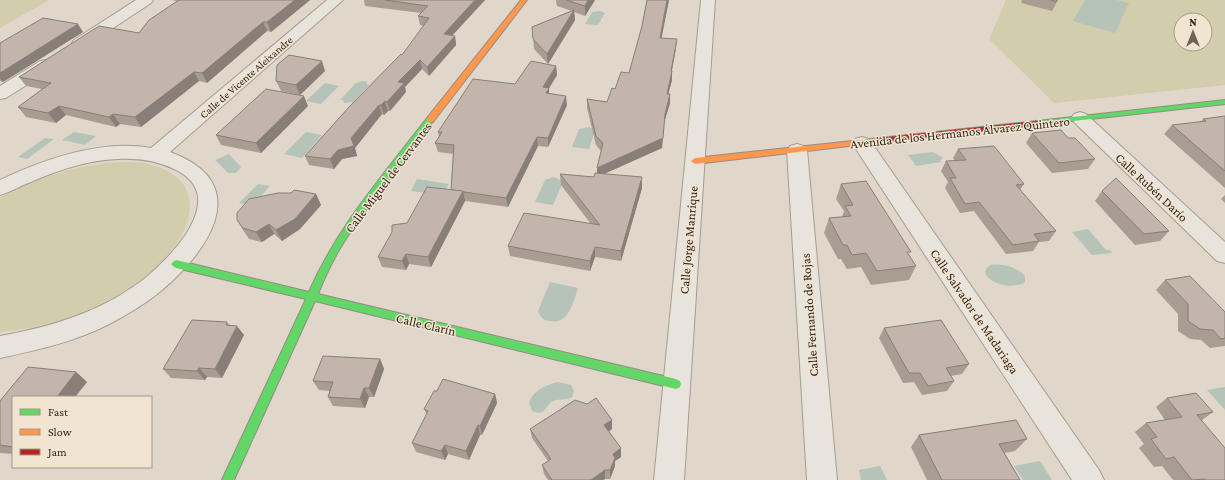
<svg xmlns="http://www.w3.org/2000/svg" width="1225" height="480" font-family="'Crimson Pro',serif">
	<rect width="100%" height="100%" fill="#e0d7ca"/>
	<g fill="#d1cdad" fill-rule="evenodd">
		<polygon points="0,0 49,0 0,28"/>
		<path d="M1006,0H1225V85L1054,103L989,39ZM1181,20H1205V44H1181Z"/>
		<path d="M119,162C132,162 145,162 158,167C196,180 197,213 177,243C163,265 138,283 116,296C80,317 41,328 0,332V197C38,177 76,165 119,162Z"/>
	</g>
	<g fill="#b5c3b9">
		<polygon points="1085,0 1116,0 1129,3 1115,33 1073,21"/>
		<polygon points="600,11 605,13 598,25 585,24 592,12"/>
		<polygon points="363,81 367,82 367,84 369,85 353,102 344,103 343,100 340,100 356,83"/>
		<polygon points="325,83 339,86 321,104 306,101"/>
		<polygon points="589,127 595,130 589,149 572,147 579,129"/>
		<polygon points="74,132 96,136 85,145 62,140"/>
		<polygon points="306,132 322,135 302,158 284,154"/>
		<polygon points="45,138 54,139 27,159 18,157"/>
		<polygon points="933,152 942,157 942,159 940,160 941,162 916,166 908,155"/>
		<polygon points="229,154 241,167 236,173 228,173 215,160"/>
		<polygon points="553,177 558,179 563,182 553,205 535,202 545,180"/>
		<polygon points="417,179 449,184 442,195 411,191"/>
		<polygon points="258,184 270,186 252,206 239,203"/>
		<polygon points="1088,229 1106,250 1110,250 1112,253 1092,255 1072,232"/>
		<path d="M991,265C1002,263 1019,268 1025,276V282C1005,294 972,274 991,265Z"/>
		<path d="M550,282L578,288C573,302 569,325 550,321C544,321 540,317 538,311Z"/>
		<path d="M558,382L571,385L574,391L572,397C566,401 560,398 553,401C545,405 546,417 532,411L529,403C533,390 546,385 558,382Z"/>
		<polygon points="1225,387 1225,410 1207,390"/>
		<polygon points="1040,461 1052,480 1023,480 1014,466"/>
		<polygon points="880,466 887,480 861,480 859,470"/>
	</g>
	<g fill="none" stroke-linecap="round" stroke-linejoin="round">
		<defs>
			<g id="street">
				<polygon points="136,0 153,0 151,3 86,46 80,48 74,46 72,43 74,40"/>
				<path d="M327,0H343L170,152C258,184 206,255 156,295C143,305 128,314 113,322C78,341 38,350 0,358V336C50,327 98,313 140,282C169,260 233,196 174,169C155,160 138,158 118,159C88,160 58,170 31,182C20,186 11,192 0,195V180C45,159 101,139 151,148Z"/>
				<polygon points="701,0 715,0 684,480 654,480"/>
				<polygon points="46,60 52,61 54,65 52,69 6,98 0,99 0,86 40,61"/>
				<polygon points="1080,112 1086,114 1225,242 1225,263 1217,261 1074,122 1071,118 1074,114"/>
				<polygon points="862,137 869,139 1099,470 1104,480 1072,480 852,143 855,139"/>
				<polygon points="797,144 804,146 807,150 837,480 807,480 787,150 790,146"/>
			</g>
			<g id="fast">
				<polygon points="1225,100 1225,104 1037,125 1033,123 1037,121"/>
				<path d="M427,118H433L434,120C403,164 366,204 339,250C331,264 324,279 318,294L676,379L680,381L681,384L680,387L676,389L315,301L234,480H222L306,299L176,268L173,266L171,264L173,262L176,260L309,292C337,227 384,174 427,118Z"/>
			</g>
			<g id="slow">
				<polygon points="521,0 527,0 433,122 427,122 427,118"/>
				<polygon points="880,138 884,140 883,142 695,164 691,161 695,158"/>
			</g>
			<polygon id="jam" points="1037,121 1041,123 1040,125 880,142 876,140 880,138"/>
		</defs>
		<use href="#street" stroke="#a59c93" stroke-width="2"/>
		<use href="#fast" stroke="#948c84" stroke-width="2"/>
		<use href="#slow" stroke="#948c84" stroke-width="2"/>
		<use href="#jam" stroke="#948c84" stroke-width="2"/>
		<use href="#street" fill="#e8e3db" fill-rule="evenodd"/>
		<use href="#fast" fill="#63d668" fill-rule="evenodd"/>
		<use href="#slow" fill="#ff974d" fill-rule="evenodd"/>
		<use href="#jam" fill="#b3261e" fill-rule="evenodd"/>
	</g>
	<g fill="#a89c93">
		<polygon points="171,0 310,0 271,32 267,31 207,83 199,81 141,127 120,124 116,127 66,115 56,123 26,117 18,107 42,89 26,86 19,77 139,33 177,1"/>
		<polygon points="364,0 485,0 452,36 455,36 456,45 429,76 422,69 405,87 406,92 390,111 388,111 384,115 382,114 355,148 357,156 342,159 334,169 309,165 305,156 402,55 424,26 420,25 418,16 421,13 365,6"/>
		<polygon points="556,0 595,0 585,16 574,12 575,20 548,64 534,49 532,27 572,11 557,6"/>
		<polygon points="647,0 669,0 661,38 676,48 672,71 672,80 668,94 670,94 670,103 664,123 662,148 604,174 642,188 621,261 595,257 590,271 510,256 508,246 591,224 561,185 560,174 594,177 597,173 597,168 601,151 596,145 587,108 587,99 607,102 615,89 629,73 642,26"/>
		<polygon points="1022,0 1058,0 1052,11 1021,3"/>
		<polygon points="83,32 3,82 0,81 0,43"/>
		<polygon points="556,66 557,75 549,88 549,93 567,105 548,147 538,146 508,207 465,201 431,267 409,264 406,270 382,267 378,257 407,223 451,190 453,154 438,152 435,143 439,137 438,132 515,84"/>
		<polygon points="325,71 300,95 281,91 276,81"/>
		<polygon points="308,106 261,153 221,145 216,135"/>
		<polygon points="1225,116 1225,188 1164,134 1172,125 1201,122 1203,119"/>
		<polygon points="1032,133 1068,138 1095,159 1088,169 1052,173 1026,143"/>
		<polygon points="958,149 1024,184 1020,190 1056,231 1049,241 1039,242 1033,251 1006,254 974,211 960,213 945,188 948,182 941,171 946,161 955,161 953,158"/>
		<polygon points="841,184 909,255 916,266 909,280 871,285 861,267 847,269 841,259 838,259 824,233 829,218 842,217 844,211 836,199"/>
		<polygon points="1102,191 1169,231 1160,241 1135,245 1095,201"/>
		<polygon points="316,194 321,205 300,229 282,241 274,234 262,242 249,239 243,230 237,220"/>
		<polygon points="1225,195 1225,203 1221,199"/>
		<polygon points="1165,280 1225,312 1225,346 1210,348 1201,340 1190,339 1178,331 1178,314 1156,290"/>
		<polygon points="227,322 230,326 244,335 222,378 207,377 205,380 171,378 163,369"/>
		<polygon points="884,328 969,364 962,374 951,376 954,381 947,391 922,395 914,382 903,383 879,338"/>
		<polygon points="380,359 384,369 374,397 369,397 365,408 333,406 328,397 330,391 319,390 313,381"/>
		<polygon points="28,367 76,372 87,382 75,397 13,397 13,454 0,453 0,401"/>
		<polygon points="495,394 497,403 482,435 480,435 469,460 448,454 445,460 416,452 412,443 427,415 424,409"/>
		<polygon points="1167,398 1213,412 1202,420 1225,480 1173,480 1162,466 1154,467 1139,448 1144,444 1135,432 1146,423 1165,420 1156,407"/>
		<polygon points="612,420 612,429 609,431 621,457 615,461 615,466 610,479 605,479 603,480 548,480 544,474 542,465 548,461 532,438 530,429"/>
		<polygon points="919,435 1027,439 1015,451 1004,453 1020,480 927,480 911,447"/>
	</g>
	<g fill="#887f78">
		<polygon points="295,0 310,0 271,32 267,22"/>
		<polygon points="475,0 485,0 445,43 444,34"/>
		<polygon points="588,0 595,0 585,16 585,6"/>
		<polygon points="667,0 669,0 660,46 660,38"/>
		<polygon points="574,10 575,20 548,64 547,54"/>
		<polygon points="263,22 267,31 207,83 202,73"/>
		<polygon points="78,24 83,32 3,82 0,78 0,73"/>
		<polygon points="455,36 456,45 429,76 427,67"/>
		<polygon points="677,39 676,48 670,80 671,71"/>
		<polygon points="420,60 422,69 405,87 406,92 390,111 387,102 398,82"/>
		<polygon points="322,61 325,71 300,95 296,85"/>
		<polygon points="556,66 557,75 548,90 549,88 549,97 546,101 543,87"/>
		<polygon points="672,71 672,80 666,103 667,94"/>
		<polygon points="194,72 199,81 141,127 135,117"/>
		<polygon points="670,94 670,103 664,123 662,148 597,177 597,168 665,114"/>
		<polygon points="304,96 308,106 261,153 256,143"/>
		<polygon points="566,96 567,105 548,147 548,138"/>
		<polygon points="385,101 388,111 384,115 381,105"/>
		<polygon points="379,105 382,114 355,148 357,156 342,159 334,169 330,159 338,150 351,138"/>
		<polygon points="59,106 66,115 56,123 48,113"/>
		<polygon points="113,114 120,124 116,127 109,117"/>
		<polygon points="537,137 538,146 508,207 506,198"/>
		<polygon points="642,177 642,188 621,261 621,251"/>
		<polygon points="463,191 465,201 431,267 428,257"/>
		<polygon points="316,194 321,205 300,229 282,241 276,230"/>
		<polygon points="269,224 274,234 262,242 256,232"/>
		<polygon points="595,247 595,257 590,271 590,261"/>
		<polygon points="406,254 409,264 406,270 402,261"/>
		<polygon points="237,326 244,335 222,378 215,369"/>
		<polygon points="380,359 384,369 374,397 369,388"/>
		<polygon points="199,368 207,377 205,380 197,371"/>
		<polygon points="76,372 87,382 75,397 57,397"/>
		<polygon points="364,388 369,397 365,408 360,399"/>
		<polygon points="495,394 497,403 482,435 480,426"/>
		<polygon points="612,420 612,429 604,435 604,425"/>
		<polygon points="478,425 480,435 469,460 466,451"/>
		<polygon points="445,445 448,454 445,460 441,451"/>
		<polygon points="621,448 621,457 615,461 615,466 610,479 610,470 613,454"/>
		<polygon points="605,470 605,479 603,480 591,480"/>
	</g>
	<g fill="#c3b5ab" stroke="#887f78">
		<polygon points="179,0 295,0 267,22 263,22 202,73 194,72 135,117 113,114 109,117 59,106 48,113 18,107 51,83 19,77 99,26 139,33 149,20"/>
		<polygon points="385,0 475,0 444,34 455,36 427,67 420,60 398,82 404,83 387,102 385,101 381,105 379,105 351,138 354,146 338,150 330,159 305,156 350,106 401,54 402,55 429,18 418,16 428,6"/>
		<polygon points="566,0 588,0 585,6"/>
		<polygon points="647,0 667,0 660,38 677,39 671,71 672,71 667,94 670,94 665,114 663,138 597,168 603,143 596,136 587,99 607,102 612,88 615,89 621,72 629,73 642,26"/>
		<polygon points="1051,0 1057,0 1056,2"/>
		<polygon points="574,10 547,54 533,39 532,27"/>
		<polygon points="43,18 78,24 0,73 0,43"/>
		<polygon points="289,55 322,61 296,85 276,81 277,65"/>
		<polygon points="531,61 556,66 543,87 549,88 546,93 566,96 548,138 537,137 506,198 451,190 454,145 435,143 442,132 438,132 473,79 515,84"/>
		<polygon points="266,89 304,96 256,143 216,135"/>
		<polygon points="1225,116 1225,171 1172,125 1206,121 1203,119"/>
		<polygon points="1061,130 1068,138 1075,138 1095,159 1059,163 1032,133"/>
		<polygon points="994,146 1024,184 1016,185 1056,231 1034,234 1039,241 1013,245 979,202 965,204 950,178 956,178 946,161 966,160 958,149"/>
		<polygon points="595,173 642,177 621,251 595,247 590,261 508,246 524,213 600,225 560,174 594,177"/>
		<polygon points="1116,178 1169,231 1144,234 1102,191"/>
		<polygon points="866,181 911,252 907,252 916,266 877,271 866,253 852,255 847,245 843,245 829,218 851,216 845,206 853,205 841,184"/>
		<polygon points="427,187 463,191 428,257 406,254 402,261 378,257 392,232 392,225 407,223"/>
		<polygon points="294,190 316,194 295,219 276,230 269,224 256,232 243,228 237,220 237,213 249,199 278,193 291,193"/>
		<polygon points="1190,276 1225,312 1225,338 1221,339 1213,330 1200,329 1188,321 1188,304 1165,280"/>
		<polygon points="192,320 227,322 226,325 237,326 215,369 199,368 197,371 163,369"/>
		<polygon points="941,320 969,364 946,368 954,381 928,386 920,373 909,373 884,328"/>
		<polygon points="323,356 380,359 369,388 364,388 360,399 328,397 333,382 313,381"/>
		<polygon points="28,367 76,372 57,397 13,397 13,447 0,445 0,401"/>
		<polygon points="443,379 495,394 480,426 478,425 466,451 445,445 441,451 412,443 428,411 424,409 434,391 437,391"/>
		<polygon points="1196,393 1213,412 1197,415 1225,448 1225,480 1205,480 1205,479 1192,480 1174,457 1166,459 1151,439 1157,437 1146,423 1182,417 1167,398"/>
		<polygon points="596,398 612,420 604,425 621,448 613,454 615,458 610,470 605,470 591,480 552,480 542,465 551,459 530,429 575,400 587,404"/>
		<polygon points="1016,420 1027,439 999,444 1020,480 942,480 919,435"/>
	</g>
	<g text-anchor="middle" stroke-width="3" stroke-linejoin="round" paint-order="stroke">
		<g font-size="11" fill="#31251d" stroke="#f1e4d0">
			<text transform="translate(246 77) rotate(-41)" y="4">Calle de Vicente Aleixandre</text>
		</g>
		<g font-size="13" fill="#31251d" stroke="#f1e4d0">
			<text transform="translate(960 132) rotate(-6)" y="5">Avenida de los Hermanos Álvarez Quintero</text>
			<text transform="translate(388 177) rotate(-53)" y="5">Calle Miguel de Cervantes</text>
			<text transform="translate(1152 187) rotate(43)" y="5">Calle Rubén Darío</text>
			<text transform="translate(688 240) rotate(-85)" y="5">Calle Jorge Manrique</text>
			<text transform="translate(975 311) rotate(56)" y="5">Calle Salvador de Madariaga</text>
			<text transform="translate(809 315) rotate(-94)" y="5">Calle Fernando de Rojas</text>
			<text transform="translate(426 324) rotate(13)" y="5">Calle Clarín</text>
		</g>
	</g>
	<rect x="12" y="396" width="140" height="72" fill="#f1e4d0" stroke="#a49888"/>
	<rect x="20" y="409" width="20" height="6" fill="#63d668" stroke="#a49888"/>
	<text x="48" y="416" font-size="12" fill="#31251d">Fast</text>
	<rect x="20" y="429" width="20" height="6" fill="#ff974d" stroke="#a49888"/>
	<text x="48" y="436" font-size="12" fill="#31251d">Slow</text>
	<rect x="20" y="449" width="20" height="6" fill="#b3261e" stroke="#a49888"/>
	<text x="48" y="456" font-size="12" fill="#31251d">Jam</text>
	<g transform="translate(1193 32)"><circle r="19" fill="#f1e4d0" stroke="#a49888"/>
	<path d="M0-3L7 15L0 10L-7 15Z" fill="#6e635a"/>
	<text y="-6" font-size="11" font-weight="bold" text-anchor="middle" fill="#31251d">N</text>
	</g>
</svg>
